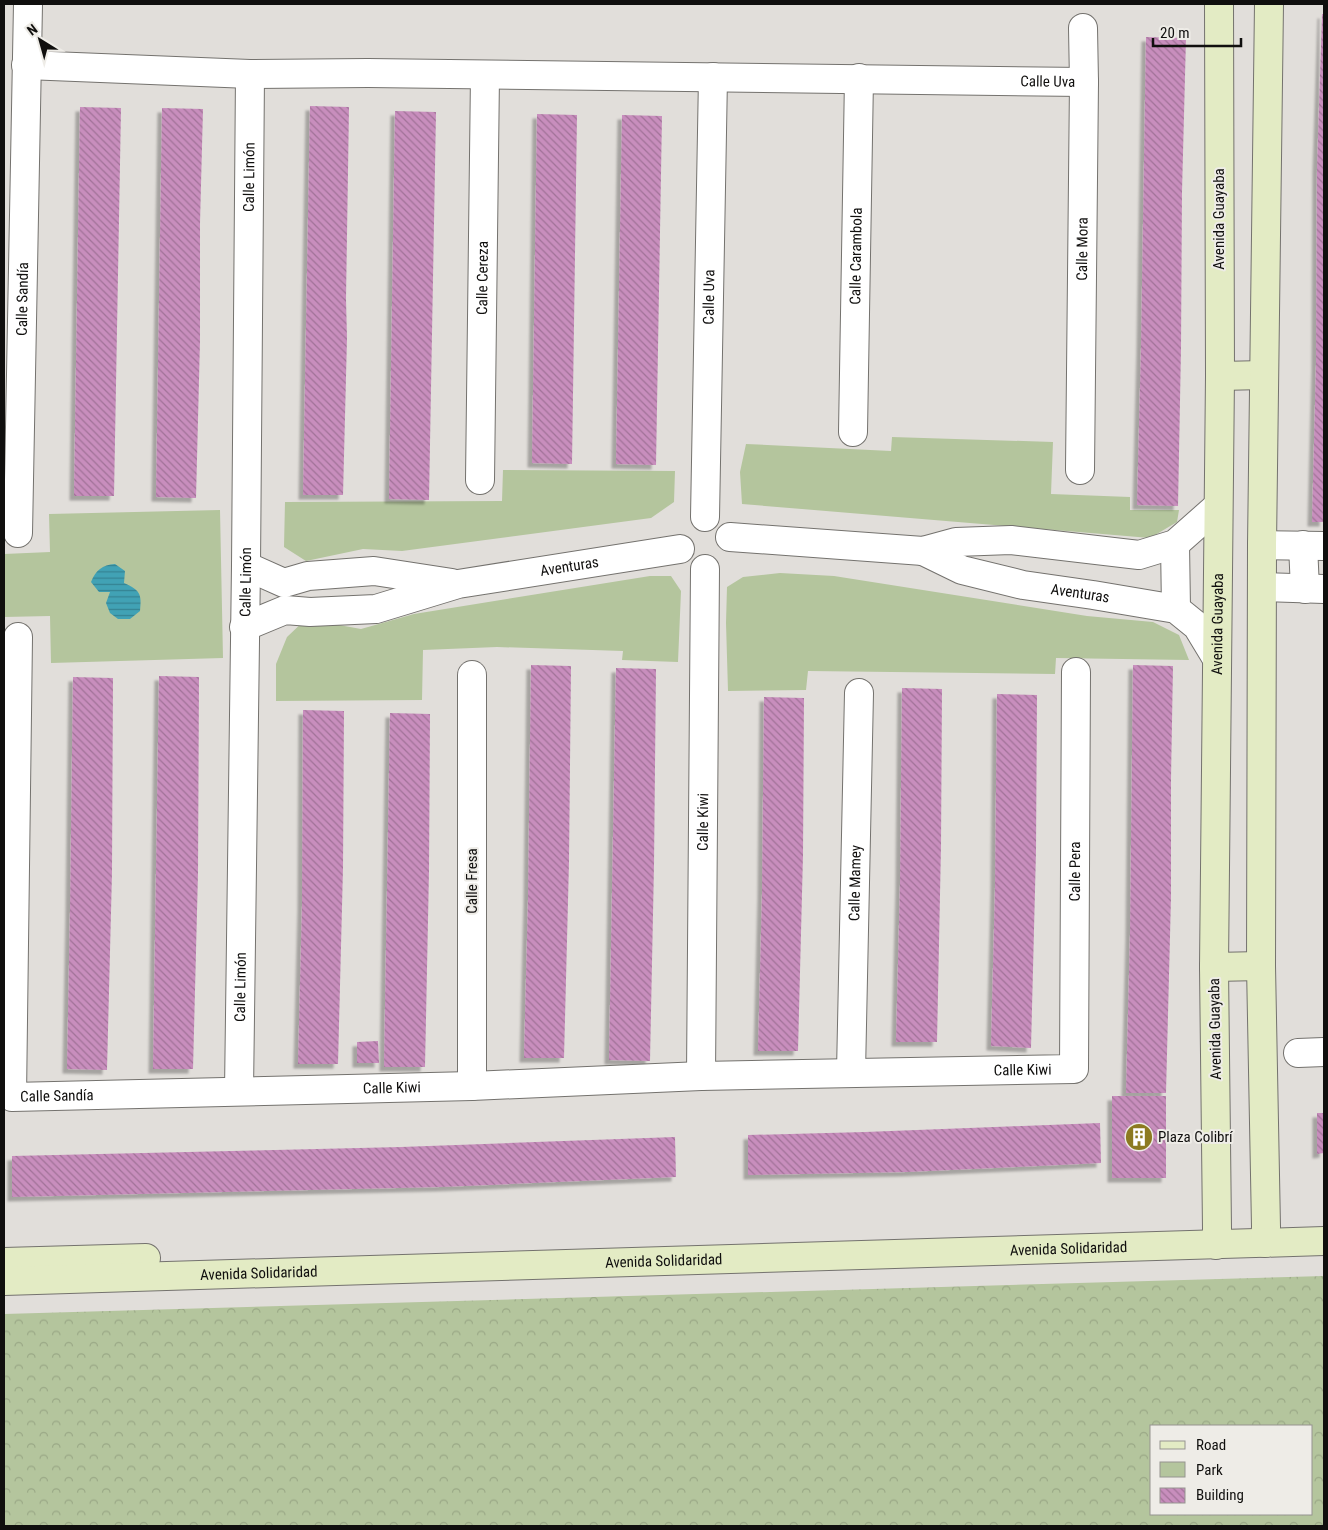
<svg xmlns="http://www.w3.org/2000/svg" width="1328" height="1530" font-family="'Roboto Condensed',sans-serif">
	<defs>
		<pattern id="forest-crowns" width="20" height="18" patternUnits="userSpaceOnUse" patternTransform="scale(1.25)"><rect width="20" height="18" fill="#b4c59d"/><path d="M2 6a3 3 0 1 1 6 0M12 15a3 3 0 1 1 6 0" fill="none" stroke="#9aa886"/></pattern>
		<pattern id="water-rules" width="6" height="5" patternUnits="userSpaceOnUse" patternTransform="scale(1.25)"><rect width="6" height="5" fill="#41a2b5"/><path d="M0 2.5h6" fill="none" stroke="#358292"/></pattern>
		<pattern id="building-back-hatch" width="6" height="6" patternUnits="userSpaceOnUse" patternTransform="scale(1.25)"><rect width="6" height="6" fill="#c88ebd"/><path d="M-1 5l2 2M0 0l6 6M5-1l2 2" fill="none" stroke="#a17298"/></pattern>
		<filter id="shadow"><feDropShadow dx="-4.5" dy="4.5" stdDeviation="1" flood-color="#0004"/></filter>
	</defs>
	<rect width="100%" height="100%" fill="#e1deda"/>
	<path fill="url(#forest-crowns)" fill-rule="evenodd" d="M1324,1276V1526H4V1314ZM1152,1426H1312V1514H1152Z"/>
	<g fill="#b4c59d">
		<polygon points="892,437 1053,442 1051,494 1130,497 1130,510 1179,510 1177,522 1150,538 742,504 740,472 746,444 891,451"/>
		<polygon points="503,470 675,471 674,502 651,518 402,551 363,549 306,561 284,547 285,502 502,501"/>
		<polygon points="220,510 223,658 51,663 50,616 4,617 4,554 50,552 49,514"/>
		<polygon points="780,573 834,576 1087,616 1153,622 1179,635 1189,660 1056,658 1055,674 808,671 806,690 728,691 726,623 727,587 743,577"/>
		<polygon points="650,576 671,576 681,591 678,662 622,660 623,651 497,647 423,650 422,700 276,701 276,664 287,637 306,619 361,629 414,614"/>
	</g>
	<path fill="url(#water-rules)" d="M115,564L125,571L124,583C140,590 142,594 140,611L130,619H118L110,613L106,603L110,592H99L91,582C96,570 102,565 115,564Z"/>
	<g fill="url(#building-back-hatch)" filter="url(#shadow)">
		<polygon points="1322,14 1324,14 1324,522 1312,522 1316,365 1317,169"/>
		<polygon points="1146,37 1186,38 1182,192 1181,349 1178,506 1137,505 1141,348"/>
		<polygon points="310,106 349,107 346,299 347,338 343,495 303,495"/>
		<polygon points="80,107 121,108 114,496 74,496"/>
		<polygon points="162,108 203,109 200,223 200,341 196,498 156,497"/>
		<polygon points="395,111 436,112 429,500 389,499"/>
		<polygon points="537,114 577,115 572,464 532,463"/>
		<polygon points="622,115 662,116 656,465 616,464"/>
		<polygon points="531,665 571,666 569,862 564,1058 524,1058 528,900"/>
		<polygon points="1133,665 1173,666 1171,779 1171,897 1166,1093 1126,1093 1130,935"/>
		<polygon points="616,668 656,669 654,865 650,1061 609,1060"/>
		<polygon points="159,676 199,677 198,873 193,1069 153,1069"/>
		<polygon points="73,677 113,678 112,873 107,1070 67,1069 70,912"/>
		<polygon points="902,688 942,689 941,846 937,1042 896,1042 900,885"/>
		<polygon points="997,694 1037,695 1036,851 1031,1048 991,1046 995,889"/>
		<polygon points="764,697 804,698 803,855 798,1051 758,1051 762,894"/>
		<polygon points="303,710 344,711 343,868 338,1064 298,1064 302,906"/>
		<polygon points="390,713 430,714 429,871 425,1067 384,1067"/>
		<polygon points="378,1041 379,1063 357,1063 357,1042"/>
		<rect x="1112" y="1096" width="54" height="82"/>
		<polygon points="1317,1113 1324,1113 1324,1153 1317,1154"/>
		<polygon points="1100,1123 1101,1163 906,1172 748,1175 748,1135 865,1132"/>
		<polygon points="675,1137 676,1177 440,1187 12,1197 12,1156 401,1147"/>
	</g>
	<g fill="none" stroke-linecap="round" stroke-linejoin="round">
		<defs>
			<g id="street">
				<path id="s1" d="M26,65L250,74L368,73L1084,82"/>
				<path id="s2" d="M853,432L859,78"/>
				<path id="s3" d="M1080,470L1084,82L1083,28"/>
				<path id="s4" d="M480,480L485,75"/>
				<path id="s5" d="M705,517L713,77"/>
				<path id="s6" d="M18,533L28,4"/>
				<polyline points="730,537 923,551 956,542 1011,540 1139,555 1175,544 1218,506"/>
				<polyline points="1175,544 1176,609"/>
				<polyline points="1262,545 1324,546"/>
				<polyline points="1303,545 1305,589"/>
				<path id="s7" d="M923,551L962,570L1023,585L1093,595L1176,609L1197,626L1217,659"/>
				<polyline points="246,566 284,583 308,576 374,571 452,583"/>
				<polyline points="1263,587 1324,589"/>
				<path id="s8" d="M244,627L285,610L310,612L376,609L458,584L680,549"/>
				<path id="s9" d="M18,637L12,1097L472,1086L701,1076L1074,1069L1076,672"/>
				<polyline points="472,675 472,1086"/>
				<polyline points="1298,1053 1324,1052"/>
				<path id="s10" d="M851,1072L859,693"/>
				<path id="s11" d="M701,1076L705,569"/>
				<path id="s12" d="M239,1091L246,566L250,74"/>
			</g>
			<g id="secondary">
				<polyline points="1220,376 1264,375"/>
				<polyline points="1214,967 1261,966"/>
				<polyline points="1265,1243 1266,1227 1261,966 1262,545 1269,4"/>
				<path id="s13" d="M1216,1245L1217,1229L1214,967L1220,376L1219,4"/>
				<polyline points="4,1262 146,1258"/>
				<path id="s14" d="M4,1281L1324,1241"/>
			</g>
		</defs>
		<use href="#street" stroke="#74726e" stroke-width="30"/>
		<use href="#secondary" stroke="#74726e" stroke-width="30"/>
		<use href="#street" stroke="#fff" stroke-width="28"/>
		<use href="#secondary" stroke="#e3ebc4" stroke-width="28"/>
	</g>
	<defs>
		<symbol id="building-disc" viewBox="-11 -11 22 22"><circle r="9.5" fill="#8c7a20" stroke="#eeece7"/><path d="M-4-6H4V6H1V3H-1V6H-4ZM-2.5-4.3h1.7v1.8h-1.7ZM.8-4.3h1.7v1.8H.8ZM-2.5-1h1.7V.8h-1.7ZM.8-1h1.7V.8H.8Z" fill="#fff"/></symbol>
	</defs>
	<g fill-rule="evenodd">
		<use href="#building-disc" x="1123" y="1121" width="32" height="32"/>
	</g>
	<g text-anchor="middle" stroke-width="4" stroke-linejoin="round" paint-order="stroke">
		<g font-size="15" fill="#100f0e" stroke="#eeece7">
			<text dy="5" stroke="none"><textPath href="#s1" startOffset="1022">Calle Uva</textPath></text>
			<text dy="5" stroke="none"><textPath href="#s12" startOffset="914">Calle Limón</textPath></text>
			<text transform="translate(1219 219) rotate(-90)" y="5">Avenida Guayaba</text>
			<text dy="5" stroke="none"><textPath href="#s3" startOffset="221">Calle Mora</textPath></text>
			<text dy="5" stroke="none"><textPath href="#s2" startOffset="176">Calle Carambola</textPath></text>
			<text dy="5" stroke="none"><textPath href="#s4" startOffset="202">Calle Cereza</textPath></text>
			<text dy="5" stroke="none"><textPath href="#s5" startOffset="220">Calle Uva</textPath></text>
			<text dy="5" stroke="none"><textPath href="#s6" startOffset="234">Calle Sandía</textPath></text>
			<text dy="5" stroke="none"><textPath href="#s8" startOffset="334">Aventuras</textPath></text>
			<text dy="5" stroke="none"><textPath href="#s12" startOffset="509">Calle Limón</textPath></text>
			<text dy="5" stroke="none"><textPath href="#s7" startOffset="164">Aventuras</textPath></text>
			<text dy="5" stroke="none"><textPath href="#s13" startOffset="621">Avenida Guayaba</textPath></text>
			<text dy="5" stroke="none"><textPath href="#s11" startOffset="254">Calle Kiwi</textPath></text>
			<text dy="5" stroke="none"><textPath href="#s9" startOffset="1720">Calle Pera</textPath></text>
			<text transform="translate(472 881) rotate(-90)" y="5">Calle Fresa</text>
			<text dy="5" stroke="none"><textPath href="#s10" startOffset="189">Calle Mamey</textPath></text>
			<text dy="5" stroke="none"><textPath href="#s12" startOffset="104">Calle Limón</textPath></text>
			<text transform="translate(1215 1029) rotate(-91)" y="5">Avenida Guayaba</text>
			<text dy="5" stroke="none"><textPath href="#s9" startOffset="1471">Calle Kiwi</textPath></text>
			<text dy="5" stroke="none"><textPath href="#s9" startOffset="840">Calle Kiwi</textPath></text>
			<text dy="5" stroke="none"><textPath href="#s9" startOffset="505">Calle Sandía</textPath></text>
			<text dy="5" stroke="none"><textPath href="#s14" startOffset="1065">Avenida Solidaridad</textPath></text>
			<text dy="5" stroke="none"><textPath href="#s14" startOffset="660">Avenida Solidaridad</textPath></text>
			<text dy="5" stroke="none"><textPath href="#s14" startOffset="255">Avenida Solidaridad</textPath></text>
		</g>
		<g font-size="15" fill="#100f0e" stroke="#eeece7" text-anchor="start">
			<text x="1158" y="1142">Plaza Colibrí</text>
		</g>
	</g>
	<rect width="1328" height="1530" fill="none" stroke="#100f0e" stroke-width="10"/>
	<rect x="1150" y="1425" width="162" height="90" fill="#eeece7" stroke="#959490"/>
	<rect x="1160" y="1441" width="25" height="8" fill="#e3ebc4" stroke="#959490"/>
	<text x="1196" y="1450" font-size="15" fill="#100f0e">Road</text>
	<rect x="1160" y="1462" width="25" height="15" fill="#b4c59d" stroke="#959490"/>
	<text x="1196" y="1475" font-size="15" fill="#100f0e">Park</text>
	<rect x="1160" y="1488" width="25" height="15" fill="url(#building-back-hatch)" stroke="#959490"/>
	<text x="1196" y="1500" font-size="15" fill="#100f0e">Building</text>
	<g transform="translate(40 40) rotate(323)" stroke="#eeece7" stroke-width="4" paint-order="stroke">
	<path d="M0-4L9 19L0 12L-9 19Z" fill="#100f0e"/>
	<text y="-8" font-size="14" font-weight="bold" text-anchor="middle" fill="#100f0e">N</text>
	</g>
	<path d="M1153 38v8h88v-8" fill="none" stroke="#100f0e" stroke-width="2.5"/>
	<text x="1160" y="38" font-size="15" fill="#100f0e" stroke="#eeece7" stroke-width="4" paint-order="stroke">20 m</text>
</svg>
